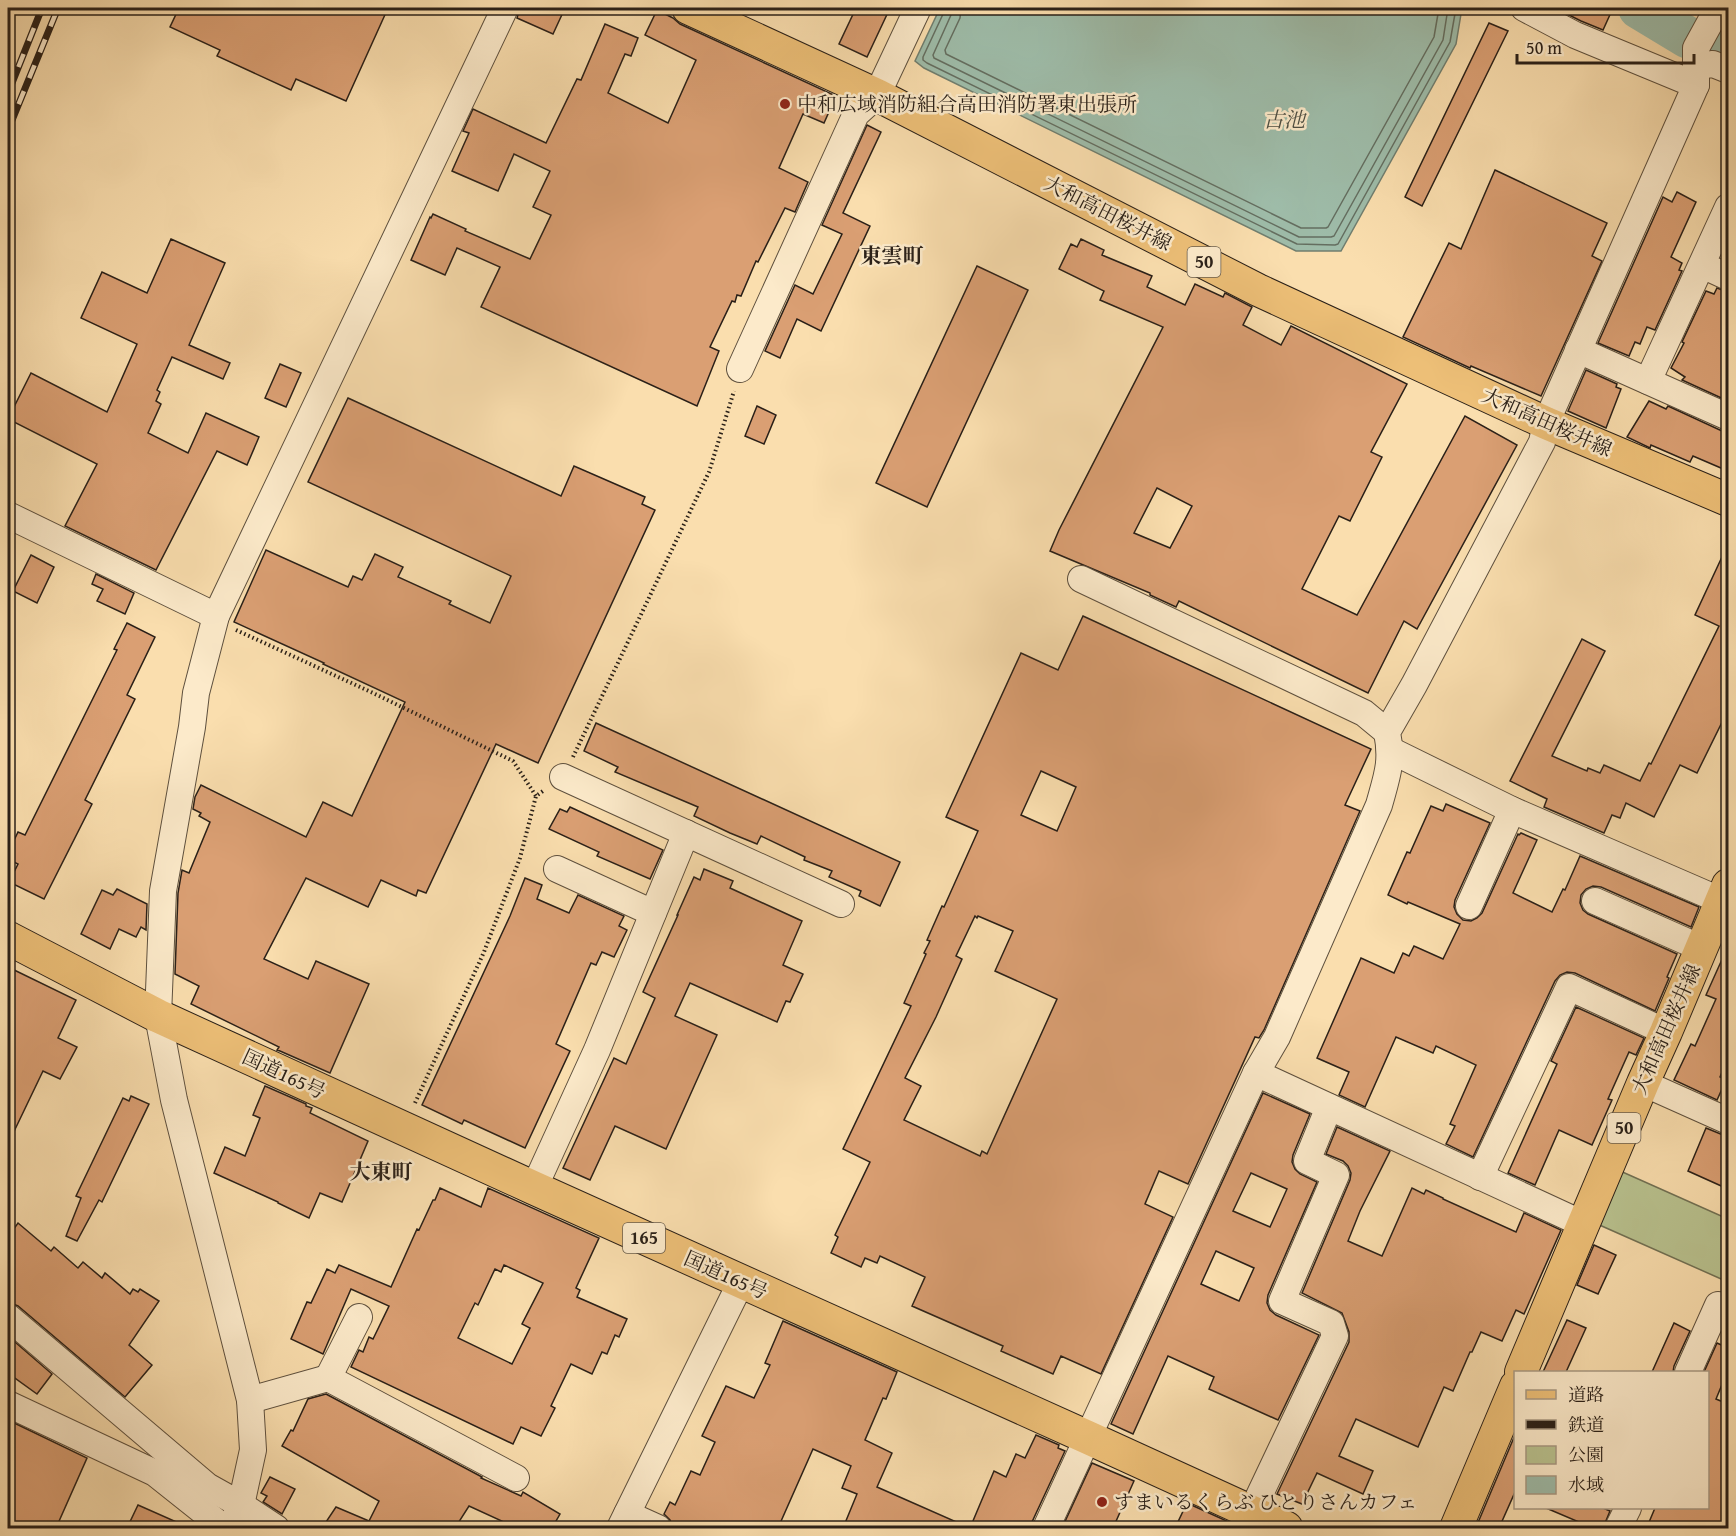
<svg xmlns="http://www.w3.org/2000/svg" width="1736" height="1536" font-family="'Gentium Book Plus','Noto Serif JP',serif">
	<rect width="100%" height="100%" fill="#fadeae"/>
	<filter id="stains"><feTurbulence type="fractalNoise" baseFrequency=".00333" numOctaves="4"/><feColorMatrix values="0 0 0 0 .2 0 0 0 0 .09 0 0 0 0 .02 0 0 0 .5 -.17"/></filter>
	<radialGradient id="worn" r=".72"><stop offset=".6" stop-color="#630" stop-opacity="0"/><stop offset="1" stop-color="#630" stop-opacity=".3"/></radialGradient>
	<polygon fill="#b9c28f" stroke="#727154" stroke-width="1.5" points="1618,1170 1728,1219 1728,1282 1595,1223"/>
	<polygon fill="#9ebca9" stroke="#707e6f" stroke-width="1.5" points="940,8 1462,8 1456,44 1341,251 1296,251 924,68 915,61"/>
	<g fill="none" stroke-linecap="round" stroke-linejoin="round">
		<g stroke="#646e60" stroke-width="1.5">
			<polyline points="945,8 944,12 923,57 923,60 927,63 1297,244 1335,245 1338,244 1450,42 1456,8"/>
			<polyline points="952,8 951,15 933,55 934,58 1299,237 1331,237 1334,236 1443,40 1448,8"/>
			<polyline points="961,8 960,18 945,50 946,54 1301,228 1326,228 1328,227 1434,37 1439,8"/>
		</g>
		<polyline stroke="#9ebca9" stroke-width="42" points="1639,8 1687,37 1728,54"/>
	</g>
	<g fill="#da9f73" stroke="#2a2018" stroke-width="1.5" fill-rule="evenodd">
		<polygon points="179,8 388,8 346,101 296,79 291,90 217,56 220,50 170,27"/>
		<polygon points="520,8 565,8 553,34 517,18"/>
		<polygon points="856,8 890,8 867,57 839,44"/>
		<polygon points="1555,8 1613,8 1603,30 1581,21"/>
		<polygon points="657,10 673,18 680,24 836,96 824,123 803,114 779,168 808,182 795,212 785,208 758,262 756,261 741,296 737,295 735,302 732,301 710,347 719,351 697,406 481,307 500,267 457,248 445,275 411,260 430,217 431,218 433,214 466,229 465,231 530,259 551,215 533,207 550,171 514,154 498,191 452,171 469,133 463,131 473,109 546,143 577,79 581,80 605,24 638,38 631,56 625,54 608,93 668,123 696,60 645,35"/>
		<polygon points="1489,23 1508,31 1422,206 1405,197"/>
		<polygon points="867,125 881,132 843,213 870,226 821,331 797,319 780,358 765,351 795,285 813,294 842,234 822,225"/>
		<polygon points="1495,170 1607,223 1592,256 1602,261 1541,396 1471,366 1470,368 1403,337 1449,243 1461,249"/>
		<polygon points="1677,192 1696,202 1671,257 1682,263 1679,270 1682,271 1655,330 1647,327 1640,344 1635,342 1629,356 1598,343 1663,197 1672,202"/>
		<polygon points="171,239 225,263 189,345 230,363 223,379 172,357 157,390 160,392 156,401 161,404 148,433 188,453 206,413 259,437 247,465 217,451 156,570 65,526 97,464 8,419 31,373 107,412 137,344 81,318 102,272 147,293"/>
		<path d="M1081,239L1104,250L1102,255L1152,276L1147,287L1185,305L1195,284L1223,297L1225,293L1252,307L1243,325L1281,345L1291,326L1407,384L1371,452L1382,457L1350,521L1339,516L1302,589L1357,615L1465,416L1517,445L1417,629L1404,621L1368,693L1179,601L1176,607L1150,595V593L1050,551L1059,530L1163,327L1100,300L1104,291L1059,269L1071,244L1077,247ZM1157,488L1192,506L1170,548L1134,533Z"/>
		<polygon points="977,266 1028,290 927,507 876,483"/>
		<polygon points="1717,288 1728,292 1728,401 1682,380 1685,377 1671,368 1684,343 1682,342 1706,291 1714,294"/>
		<polygon points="280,364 301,373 286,407 265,398"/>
		<polygon points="1586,370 1617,384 1616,387 1621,389 1606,428 1568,411"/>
		<polygon points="348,398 561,496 574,466 645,497 642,504 655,510 538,763 496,744 426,893 418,890 416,896 381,880 368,907 306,878 264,959 308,979 316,961 369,984 330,1073 280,1051 277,1050 279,1047 191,1004 199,986 175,974 178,893 182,870 189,873 210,822 199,816 201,813 193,809 195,797 201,785 306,837 323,802 352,816 405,702 323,664 324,663 234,622 266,550 348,587 353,576 362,580 375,554 403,567 398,577 451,601 449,604 490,623 511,576 308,482"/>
		<polygon points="1649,401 1666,409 1668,406 1722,431 1728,432 1728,471 1693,456 1690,462 1651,445 1650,448 1627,437"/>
		<polygon points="757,406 776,415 764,444 745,436"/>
		<polygon points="1728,544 1728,710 1697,773 1680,765 1654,817 1626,803 1620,818 1612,815 1604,833 1544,807 1547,799 1510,781 1582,639 1605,651 1552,756 1587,771 1588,768 1600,773 1604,765 1640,781 1649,763 1651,764 1719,626 1695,615"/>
		<polygon points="31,555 54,567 37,603 13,591"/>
		<polygon points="96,574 134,593 125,614 97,601 103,589 92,584"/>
		<path d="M1083,616L1371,749L1345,805L1360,811L1264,1030L1259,1038L1255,1037L1188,1184L1159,1171L1145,1204L1173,1217L1101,1374L1061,1356L1053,1374L1001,1351L1003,1346L912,1306L925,1277L880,1256L877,1263L865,1258L861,1267L831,1253L838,1237L835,1235L870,1162L843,1149L911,1006L904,1003L926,954L924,953L930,941L927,940L942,906L944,907L978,831L946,817L1021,653L1058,670ZM1041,771L1076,787L1057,831L1021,815ZM975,916L977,918L978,916L1013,931L995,971L1057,999L987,1154L982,1151L980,1156L904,1120L921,1086L905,1078L936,1017L962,959L956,956Z"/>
		<polygon points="127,623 155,637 127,695 135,699 85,800 92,804 44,899 9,882 18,864 8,859 8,853 18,832 25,835 117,650 114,649"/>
		<polygon points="596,723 900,862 880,906 859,896 861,891 829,877 832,871 804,860 805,857 761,836 757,844 730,833 694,816 698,807 615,772 618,767 584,751"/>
		<polygon points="1446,804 1490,823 1455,900 1454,907 1457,914 1463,920 1471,921 1477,918 1482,913 1518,834 1519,835 1521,833 1537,840 1513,893 1552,912 1563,889 1565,890 1580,856 1699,907 1691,927 1601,887 1593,886 1586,889 1581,895 1580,903 1583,910 1588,914 1677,954 1667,977 1669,978 1655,1011 1575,973 1567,972 1560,975 1555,981 1473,1157 1446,1144 1455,1126 1450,1124 1476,1065 1436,1046 1433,1053 1396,1037 1365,1107 1339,1095 1349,1072 1317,1058 1361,958 1394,973 1403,953 1409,956 1414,946 1443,959 1460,924 1408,902 1407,904 1388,895 1407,852 1410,853 1431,806 1443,811"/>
		<polygon points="570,807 663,850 650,879 597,856 599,852 549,829 560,809 567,812"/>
		<polygon points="704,869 733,881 730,888 802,921 783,965 803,974 790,1002 786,1001 777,1022 690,983 675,1016 717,1035 666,1149 615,1126 590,1180 563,1168 614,1058 626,1064 655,998 643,992 678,915 677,915 694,877 700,880"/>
		<polygon points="525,878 542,885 537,899 569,913 578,895 624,916 619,926 627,930 614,957 602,952 596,965 591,963 556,1044 570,1051 525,1148 464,1120 462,1124 422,1105 510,916"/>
		<polygon points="117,889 147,904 146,930 141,927 136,937 119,929 110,949 81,934 102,890 113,895"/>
		<polygon points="1728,946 1728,1059 1720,1077 1726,1080 1717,1100 1674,1080 1691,1044 1695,1046 1716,999 1706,995"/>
		<polygon points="8,967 76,1000 58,1038 77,1047 60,1079 43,1071 8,1144"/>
		<polygon points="1576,1007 1644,1038 1636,1055 1629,1052 1608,1099 1612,1100 1592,1145 1559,1130 1535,1185 1508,1173 1557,1064 1551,1061"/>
		<polygon points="265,1086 306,1104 306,1106 312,1108 310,1113 368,1141 342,1202 320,1193 309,1218 278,1203 278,1202 214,1173 225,1147 245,1156 260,1118 253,1115"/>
		<path d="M1263,1093L1310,1114L1293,1155L1292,1162L1295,1169L1300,1174L1317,1182L1268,1295L1267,1303L1270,1310L1276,1315L1319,1335L1278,1420L1209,1389L1214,1377L1168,1356L1133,1434L1111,1424ZM1251,1173L1287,1189L1270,1227L1233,1211ZM1216,1251L1254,1268L1239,1301L1201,1284Z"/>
		<polygon points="131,1096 149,1104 102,1202 99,1200 77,1241 66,1236 81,1198 76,1196 123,1098 129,1101"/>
		<polygon points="1337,1127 1390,1151 1360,1211 1348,1241 1382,1256 1412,1188 1424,1194 1426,1190 1443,1198 1443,1199 1516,1232 1524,1213 1561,1230 1524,1314 1516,1310 1502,1341 1481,1332 1472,1352 1470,1352 1453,1391 1444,1387 1418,1447 1356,1419 1339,1456 1373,1471 1363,1494 1317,1473 1302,1504 1277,1494 1349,1342 1349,1332 1342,1313 1302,1293 1350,1180 1351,1173 1348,1166 1343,1161 1326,1154"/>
		<polygon points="1706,1128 1728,1137 1728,1189 1688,1171"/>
		<path d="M440,1188L481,1207L488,1188L599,1238L576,1288L580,1290L577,1297L627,1319L619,1337L615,1335L607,1354L602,1352L592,1374L571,1364L551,1406L555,1408L541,1436L521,1427L513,1444L351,1367L359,1350L363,1352L369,1337L373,1339L389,1306L351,1289L323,1354L291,1339L307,1302L311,1303L327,1269L335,1273L339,1265L391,1287L417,1229L419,1230L433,1200H435ZM504,1265L543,1283L522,1324L530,1328L512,1364L458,1338L475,1303L478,1305L495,1269L501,1272Z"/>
		<polygon points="18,1223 51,1251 54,1247 78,1268 83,1262 102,1278 105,1273 130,1294 133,1289 138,1292 140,1289 159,1301 129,1345 152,1365 125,1397 18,1306 8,1302 8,1237"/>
		<polygon points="1594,1245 1616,1255 1598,1294 1577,1285"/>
		<polygon points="1567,1320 1586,1328 1566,1372 1543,1372"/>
		<polygon points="783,1321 897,1372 886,1399 883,1398 865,1440 892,1453 877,1487 970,1528 994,1471 1006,1477 1016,1454 1025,1458 1036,1435 1059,1445 1058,1448 1065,1451 1032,1522 1031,1528 843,1528 857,1494 842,1488 851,1466 813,1449 778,1528 673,1528 670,1520 664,1514 670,1502 675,1505 691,1471 700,1475 715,1442 702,1436 726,1386 754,1398 770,1365 765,1363"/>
		<polygon points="1674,1323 1690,1331 1674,1366 1673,1372 1652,1372"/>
		<polygon points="8,1336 52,1374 37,1394 8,1373"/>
		<polygon points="1717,1343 1728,1348 1728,1370 1716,1399 1728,1404 1728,1528 1635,1528 1637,1523 1647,1527 1655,1508 1707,1508 1707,1372 1704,1372"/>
		<polygon points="326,1394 482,1477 481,1478 521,1496 523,1492 560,1514 552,1528 500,1528 504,1522 469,1506 455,1528 322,1528 336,1507 369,1521 379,1501 282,1446 291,1430 293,1431 308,1399"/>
		<polygon points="8,1420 87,1458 56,1528 8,1528"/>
		<polygon points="1515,1435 1515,1492 1499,1528 1486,1528 1477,1525"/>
		<polygon points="1092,1463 1134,1481 1113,1528 1062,1528"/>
		<polygon points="270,1477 295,1489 282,1514 263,1502 267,1496 261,1493"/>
		<polygon points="1187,1503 1242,1528 1175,1528"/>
		<polygon points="138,1505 190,1528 127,1528"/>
		<polygon points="1546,1508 1603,1508 1610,1511 1603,1528 1593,1528"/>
	</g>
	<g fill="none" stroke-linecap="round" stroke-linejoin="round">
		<defs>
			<g id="minor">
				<polyline points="1524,8 1575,35 1696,85"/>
				<polyline points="1696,66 1713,64 1728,70"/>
				<polyline points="1702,265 1728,277"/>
				<polyline points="1578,350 1728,417"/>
				<polyline points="740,369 856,114 877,95 918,8"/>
				<polyline points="1648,381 1728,207"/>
				<polyline points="8,515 216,616"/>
				<polyline points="1081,579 1364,713 1387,732"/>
				<polyline points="1390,750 1512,810 1722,901"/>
				<polyline points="563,777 841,904"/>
				<polyline points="557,869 653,913"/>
				<polyline points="1595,901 1701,948"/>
				<polyline points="1469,906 1512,810"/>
				<polyline points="1256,1073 1583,1224"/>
				<polyline points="1643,1083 1728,1121"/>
				<polyline points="1480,1177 1569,987 1666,1032"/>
				<polyline points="534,1188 597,1050 686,833"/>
				<polyline points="8,1317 207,1486 241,1505 276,1528"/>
				<polyline points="1688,1372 1718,1305"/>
				<polyline points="328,1378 359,1317"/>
				<polyline points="250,1400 328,1378 516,1478"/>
				<polyline points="8,1404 155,1473 224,1528"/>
				<polyline points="1251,1513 1335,1336 1331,1323 1282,1301 1336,1175 1307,1161 1329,1107"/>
				<polyline points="627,1514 658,1528"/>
				<polyline points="230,1528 241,1505 253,1450 250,1400 174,1100 158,1016 163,891 192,727 196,693 216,616 505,8"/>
				<polyline points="620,1528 741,1282"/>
				<path d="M1046,1528L1256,1073L1277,1037L1379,805C1387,776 1393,762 1387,732L1414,685L1542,442L1546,423L1696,85V48L1718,8"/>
				<polyline points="1618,1528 1628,1508"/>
			</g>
			<g id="major">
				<polyline points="688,8 877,95 1258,290 1546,423 1728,500"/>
				<polyline points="1521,1372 1643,1083 1666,1032 1728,885"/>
				<polyline points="1456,1528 1516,1386"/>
			</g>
			<polyline id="highway" points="8,938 158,1016 534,1188 1089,1438 1286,1528"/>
		</defs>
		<use href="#minor" stroke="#5e503e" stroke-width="28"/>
		<use href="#major" stroke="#2a2018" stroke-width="34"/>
		<use href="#highway" stroke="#2a2018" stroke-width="35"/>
		<g stroke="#2a2018" stroke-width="4" stroke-dasharray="1.5 3" stroke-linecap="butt">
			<polyline points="236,630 371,692 513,761 536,796"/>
			<polyline points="573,757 709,472 734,391"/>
			<polyline points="415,1103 484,952 520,858 536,796 543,791"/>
		</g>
		<use href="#minor" stroke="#fceaca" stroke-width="26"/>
		<use href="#major" stroke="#edbf77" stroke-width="32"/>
		<use href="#highway" stroke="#edbf77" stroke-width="33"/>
		<defs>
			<g id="rail">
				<polyline points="8,93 42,8"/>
				<polyline points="8,130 58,8"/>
			</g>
		</defs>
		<use href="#rail" stroke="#2a2018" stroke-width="7"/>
		<use href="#rail" stroke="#fceaca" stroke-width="4.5" stroke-dasharray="14" stroke-linecap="butt"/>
	</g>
	<g fill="#8f2418" stroke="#fceaca" stroke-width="2">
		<circle cx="785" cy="104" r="6"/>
		<circle cx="1102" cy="1502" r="6"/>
	</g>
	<g text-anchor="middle" stroke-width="5" stroke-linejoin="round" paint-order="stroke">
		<g fill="#fceaca" stroke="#695d4d" stroke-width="1.5">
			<rect x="1187.5" y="247" width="33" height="30" rx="4.5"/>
			<rect x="1607.5" y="1113" width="33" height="30" rx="4.5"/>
			<rect x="623" y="1223" width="42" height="30" rx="4.5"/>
		</g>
		<g font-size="18" font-weight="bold" fill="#2a2018">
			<text x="1204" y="268">50</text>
			<text x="1624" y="1134">50</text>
			<text x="644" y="1244">165</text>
		</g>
		<g font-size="20" fill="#2a2018" stroke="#fceaca" text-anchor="start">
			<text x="797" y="111">中和広域消防組合高田消防署東出張所</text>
			<text x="1114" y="1509">すまいるくらぶ ひとりさんカフェ</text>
		</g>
		<g font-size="20" fill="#2a2018" stroke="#fceaca">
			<text transform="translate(1108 213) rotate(27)" y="7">大和高田桜井線</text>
			<text transform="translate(1547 422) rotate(24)" y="7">大和高田桜井線</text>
			<text transform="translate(1666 1029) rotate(-66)" y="7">大和高田桜井線</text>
			<text transform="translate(284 1074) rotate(25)" y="7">国道165号</text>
			<text transform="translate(726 1275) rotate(24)" y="7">国道165号</text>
		</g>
		<g font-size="21" font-style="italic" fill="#4d4f44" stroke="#fceaca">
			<text x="1284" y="127">古池</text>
		</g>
		<g font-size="21" font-weight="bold" fill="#2a2018" stroke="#fceaca">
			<text x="892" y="263">東雲町</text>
			<text x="381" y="1179">大東町</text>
		</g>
	</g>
	<rect width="1736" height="1536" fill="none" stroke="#fadeae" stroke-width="30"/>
	<rect x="9" y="9" width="1718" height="1518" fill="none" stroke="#2a2018" stroke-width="3"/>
	<rect x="15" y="15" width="1706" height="1506" fill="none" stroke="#2a2018" stroke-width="1.5"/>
	<rect x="1514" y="1371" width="195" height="138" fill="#fceaca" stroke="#a89983" stroke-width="1.5"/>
	<rect x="1526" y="1390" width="30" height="9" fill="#edbf77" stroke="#a89983" stroke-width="1.5"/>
	<text x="1568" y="1401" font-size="18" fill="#2a2018">道路</text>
	<rect x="1526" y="1420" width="30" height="9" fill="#2a2018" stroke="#a89983" stroke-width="1.5"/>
	<text x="1568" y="1431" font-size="18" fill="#2a2018">鉄道</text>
	<rect x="1526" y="1446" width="30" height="18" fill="#b9c28f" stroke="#a89983" stroke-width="1.5"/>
	<text x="1568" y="1461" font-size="18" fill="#2a2018">公園</text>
	<rect x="1526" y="1476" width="30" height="18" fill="#9ebca9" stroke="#a89983" stroke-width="1.5"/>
	<text x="1568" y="1491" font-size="18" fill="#2a2018">水域</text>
	<path d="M1517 54v9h177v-9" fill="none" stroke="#2a2018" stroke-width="3"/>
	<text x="1526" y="54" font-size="18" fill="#2a2018" stroke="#fceaca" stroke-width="4.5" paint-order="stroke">50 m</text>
	<rect width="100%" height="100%" filter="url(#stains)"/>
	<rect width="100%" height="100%" fill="url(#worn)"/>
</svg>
